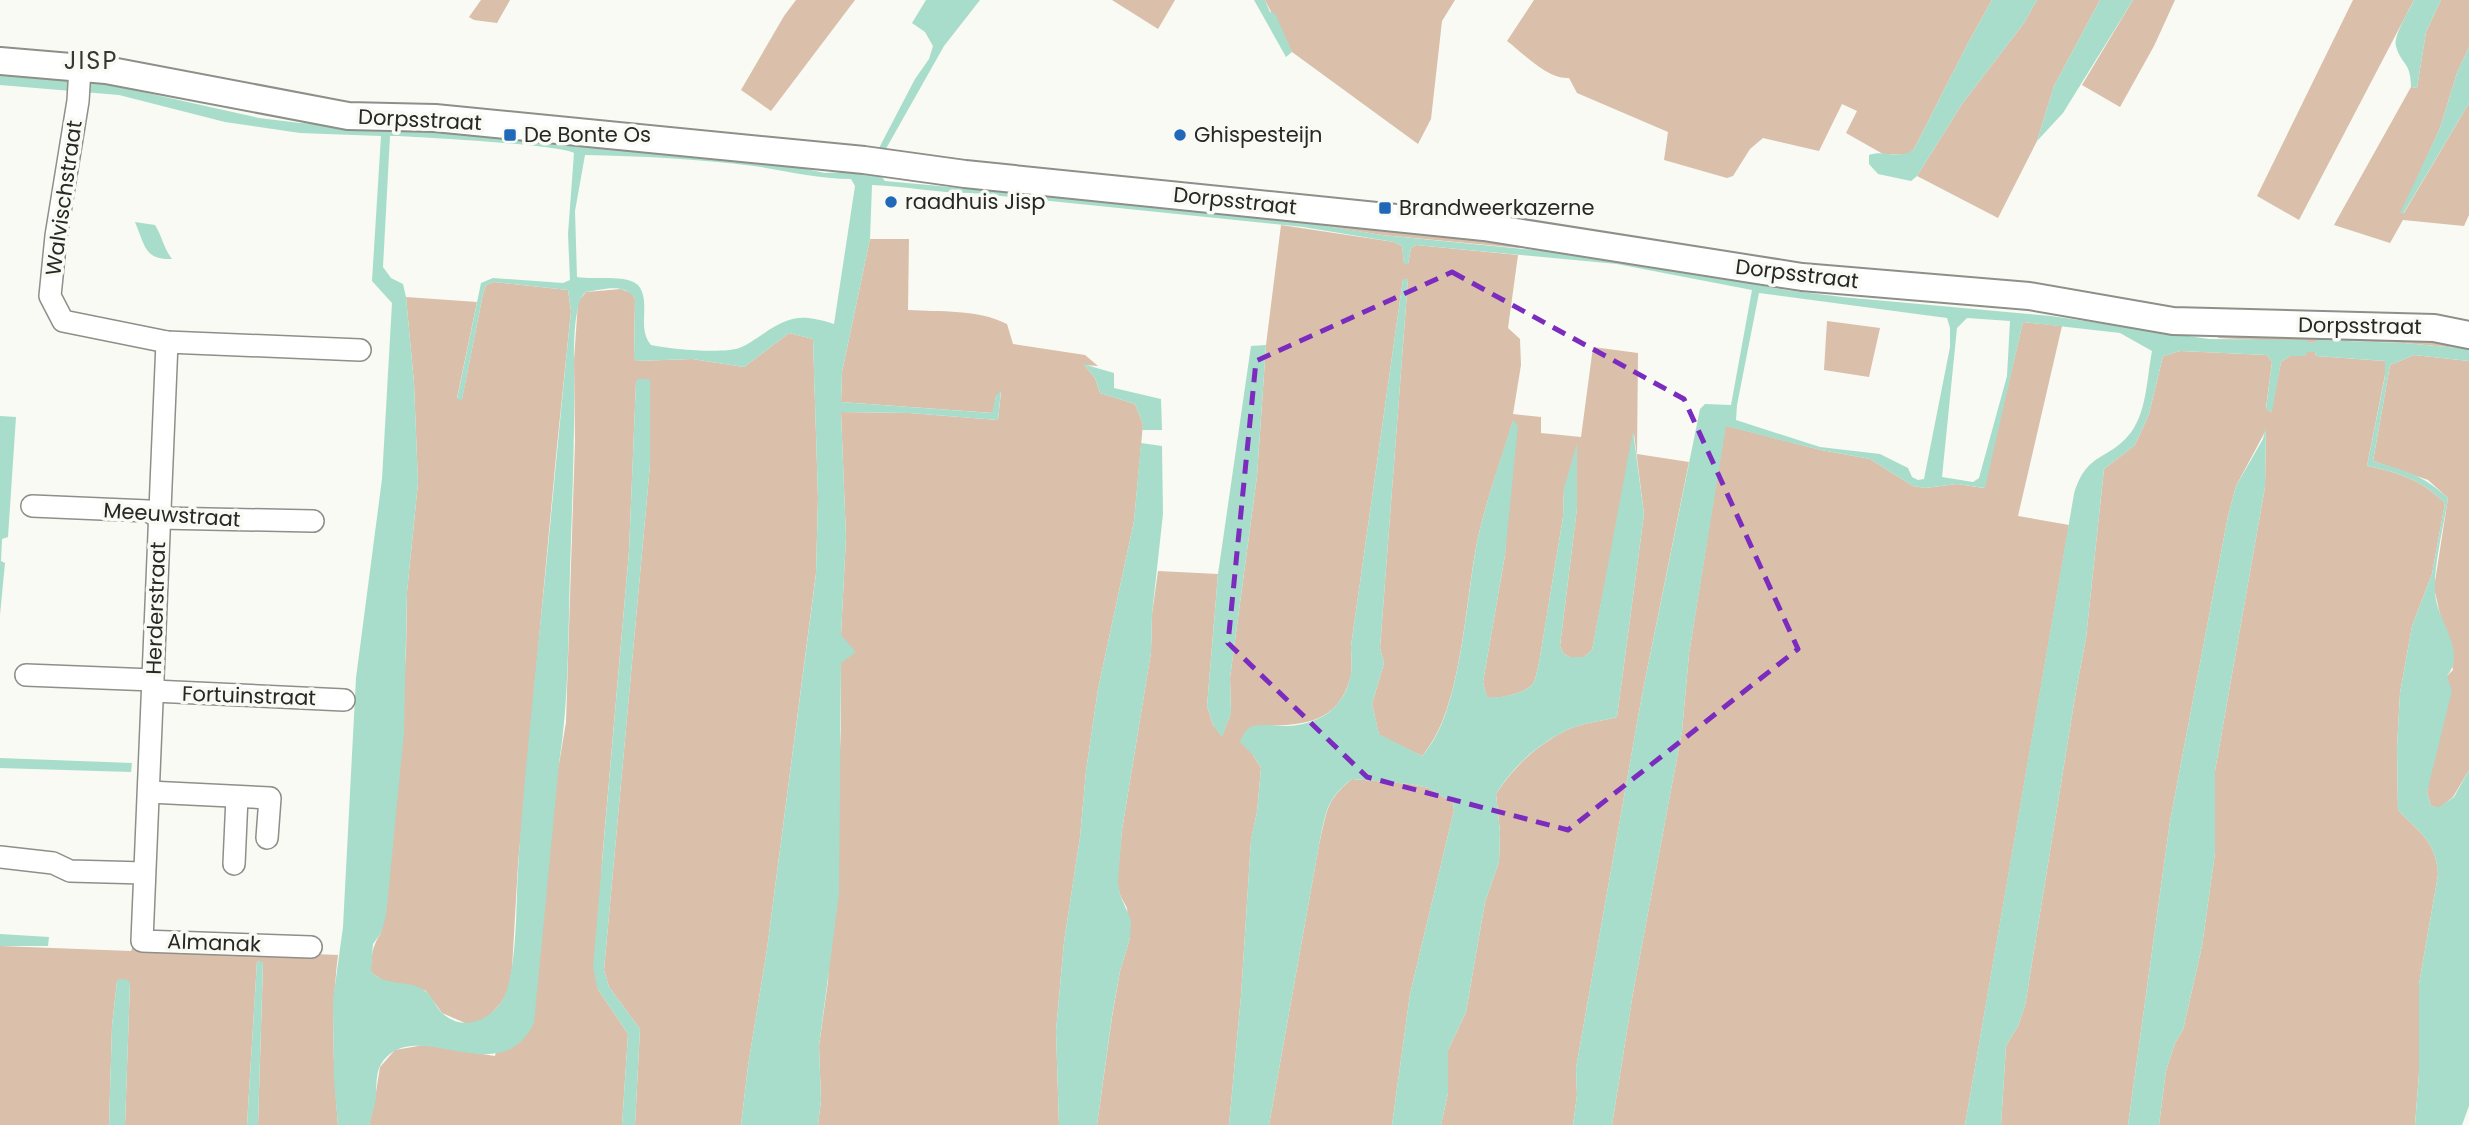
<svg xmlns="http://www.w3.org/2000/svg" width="2469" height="1125" font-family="Poppins,sans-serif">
	<rect width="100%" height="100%" fill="#f8faf3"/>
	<g fill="#dabfaa">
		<polygon points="481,0 510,0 497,23 474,20 469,17"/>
		<polygon points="796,0 855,0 771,111 741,90 784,16"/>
		<polygon points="1112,0 1175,0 1158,29"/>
		<polygon points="1265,0 1455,0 1442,21 1431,119 1418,144 1292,52"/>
		<path d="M1534,0H1992L1968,43L1914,149L1907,155L1883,154L1846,133L1857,111L1842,104L1819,151L1763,138L1750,149L1733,176L1727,178L1664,160L1668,132L1577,93L1569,78C1548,80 1523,53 1507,41Z"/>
		<polygon points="2037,0 2100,0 2054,86 2037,141 1998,218 1917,176 1962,104 2024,23"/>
		<polygon points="2133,0 2175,0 2154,46 2120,107 2082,85"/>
		<polygon points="2353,0 2414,0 2299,220 2257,196"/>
		<polygon points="2441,0 2469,0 2469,47 2457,73 2440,128 2401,213 2404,213 2469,103 2469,215 2464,226 2403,220 2390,243 2334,225 2411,87 2417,88 2426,32"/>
		<polygon points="1282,219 1520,243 1519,248 1382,235"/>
		<path d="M1281,225L1394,242L1402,246L1404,263L1408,264L1411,248L1416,245L1518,255L1508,328L1520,339L1521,365L1513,414L1541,417V433L1581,437L1593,347L1638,353L1637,454L1689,462L1642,695L1576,1068L1577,1095L1573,1125H1441L1448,1093V1050L1466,1012L1485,902L1499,862L1500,832L1496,794C1514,766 1538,744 1569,729C1583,723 1602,721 1617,717L1644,514L1634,434L1592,650L1584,657H1569L1563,653L1560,646L1577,508L1564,488L1563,517L1539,663C1537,670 1536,680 1532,685C1523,694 1499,699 1487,698L1483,682L1505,555L1513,421C1502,457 1489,492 1480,529C1464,594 1465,707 1422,756L1379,735L1372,704L1384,663L1380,648L1408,279H1403L1351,646C1351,656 1353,669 1350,679C1336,728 1295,725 1254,726L1253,755L1261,768L1257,812L1251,840L1241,996L1229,1125H1097L1112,1017L1120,971L1130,938L1127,908L1120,895L1117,881L1122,830L1151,652L1152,614L1158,571L1218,574L1207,706L1213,725L1222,736L1231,713L1230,678L1257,476L1266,345Z"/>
		<path d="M870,239H909L908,310C940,312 978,309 1007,324L1013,344L1085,355L1098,366L1084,365L1095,378L1100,393L1135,404L1143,424L1134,521L1098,689L1086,771L1080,837L1064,942L1056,1031L1059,1125H818L821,1100L819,1046L828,981L841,729V635L846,537L841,412L909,413L998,420L1001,392L996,396L993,413L841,402L842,372Z"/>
		<path d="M494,282L568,290L571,311L557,446L518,864L512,969L508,991L501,1003L487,1018L477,1023H465L442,1013L426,991C408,984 385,986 371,972C371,957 372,946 381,933L406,654L407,592L418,483L414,383L406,297L477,302L457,398L462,399L483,294L486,285Z"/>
		<polygon points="621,289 631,293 635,299 634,356 636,361 692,359 744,367 789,333 813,339 818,498 816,573 767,949 748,1066 741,1125 635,1125 640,1029 609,987 604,970 650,465 650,381 639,379 636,382 629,551 602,861 597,988 628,1034 622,1125 369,1125 374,1105 380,1067 395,1050 424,1045 495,1056 559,764 566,722 575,441 574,360 578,302 586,292"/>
		<polygon points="1827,321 1880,328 1869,377 1824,370"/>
		<polygon points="2023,322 2062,326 2018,516 2069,525 1965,1125 1612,1125 1633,993 1682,731 1689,654 1726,421 1727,426 1821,450 1870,459 1913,486 1925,488 1957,484 1984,488"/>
		<polygon points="2221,330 2469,340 2469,349 2404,343 2316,340 2316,343 2218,338"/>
		<path d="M2180,351L2267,355L2272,362L2266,408L2271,412L2281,362L2290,356H2305L2306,352H2315L2316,356L2385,361V375L2367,466C2400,473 2420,479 2445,503L2432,574L2412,626L2400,693L2397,748L2398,810C2419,832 2437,842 2438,875L2419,984V1073L2415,1125H2159L2166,1071L2175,1043L2183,1030L2202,946L2215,853V771L2265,487L2266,430L2236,486L2228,516L2170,821L2128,1125H2001L2006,1046L2018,1026L2025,1006L2076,691L2086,638L2104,469L2135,445L2149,414L2163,356Z"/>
		<polygon points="2414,355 2469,361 2469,770 2453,797 2439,808 2431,806 2427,792 2447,676 2453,670 2434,588 2448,498 2428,480 2373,461 2390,365"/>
		<path d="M1352,779L1410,784L1429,788L1453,803L1454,810L1410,994L1392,1125H1269L1319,845C1327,812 1325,801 1352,779Z"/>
		<path d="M0,946L131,951L133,946L338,955C331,1011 333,1068 338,1125H258L263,963L257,961L247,1125H125L130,983L117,981L112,1026L109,1125H0Z"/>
	</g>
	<g fill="#a8ddcb" fill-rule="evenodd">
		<path d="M926,0H980L944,46L883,154L877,171L885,181L1266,216L1382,235L1615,258L1786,290L1842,297L2051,316L2209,339L2307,340V342L2315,343L2316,340H2321L2404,343L2469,349V361L2414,355L2390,365L2373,461C2407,472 2420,473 2448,498C2444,526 2431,574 2436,600C2441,625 2466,653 2447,676L2452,691L2427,792L2431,806L2439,807L2454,797L2469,770V1106L2462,1125H2415L2419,1073V984L2438,875C2437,842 2419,832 2398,810L2397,748L2400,693L2412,626L2432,574L2445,503C2420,479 2400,473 2367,466L2385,376V361L2316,356L2315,352H2307L2305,356H2290L2281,362L2272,412L2266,409L2272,362L2267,355L2180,351L2163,356L2149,414L2135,445L2104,469L2086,638L2076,691L2025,1006L2018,1026L2006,1046L2001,1125H1965L2074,494C2087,450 2109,462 2132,431C2147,409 2147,377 2152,351L2120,333L2023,322L1985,488L1957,484L1925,488L1913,486L1870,459L1821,450L1726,426L1689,654L1682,731L1633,993L1612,1125H1573L1577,1095L1576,1068L1642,695L1700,409L1705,404L1731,405L1752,290L1617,264L1416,245L1411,248L1408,264H1404L1402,246L1394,242L1303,227L971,193C937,193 906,186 872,185L870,239L842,372L841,402L992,413L996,396L1001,390L998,420L909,413L841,412L846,537L841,635L856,652L841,663L839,894L819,1046L821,1100L818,1125H741L748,1066L767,949L816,574L818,498L813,339L789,333L744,367L692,359L636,361L634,357L635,299C625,282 602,290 586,292C573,301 574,351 574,368C575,436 572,504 570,572C568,637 569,700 559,764L534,1023C499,1096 412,1010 380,1066C375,1076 377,1093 375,1104C373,1111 371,1118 369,1125H338L334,1081L333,1000L343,927L356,678L382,479L392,303L372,281L381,136L300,133L225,122L119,95L0,85V75L98,82L259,118L300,123L439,129L758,159L825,173L867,171L915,79L929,59L933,46L925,32L912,23ZM390,136C413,136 561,145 574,153L568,234L570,280L563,283L493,278L481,283L457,399L462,400L483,294L486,285L494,282L568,290L571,311C560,416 551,521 540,627C532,707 523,788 518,869C516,900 518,982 500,1004C485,1023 460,1031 441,1012C435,1006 432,995 425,991C409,979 386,987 371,972L373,944L381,933L386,916L404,733L407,592L418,483L414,383L406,297L403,284L391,278L383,267ZM585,155C641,156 698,159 754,166C787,171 818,179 851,179L855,186L834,324C803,314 790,315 763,334C755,339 748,345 739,348C722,354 669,349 651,345C636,328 652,302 638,285C627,274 592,280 577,277L575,211ZM1759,293L1947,318L1950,328V347L1924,479L1918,480L1912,477L1908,468L1880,454L1820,447L1736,420L1737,405ZM1967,318L2010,321L2007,376L1979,478L1973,482L1942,477L1957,328Z"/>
		<polygon points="1254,0 1265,0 1270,12 1275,13 1292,52 1286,57"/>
		<path d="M1992,0H2037L2024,23L1962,104L1917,176L1911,181L1878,174L1869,164V155C1884,149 1899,161 1914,149L1968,43Z"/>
		<polygon points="2100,0 2133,0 2063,113 2037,141 2054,86"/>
		<path d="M2414,0H2441L2426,32L2417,88L2411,87C2411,61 2401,65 2396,46C2393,36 2409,11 2414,0Z"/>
		<polygon points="2469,47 2469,103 2403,214 2400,213 2440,128 2457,73"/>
		<path d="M135,222L155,225C162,236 164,249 172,259C144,260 145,245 135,222Z"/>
		<path d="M1403,279H1408L1380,648L1384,663L1372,704L1379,734L1422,756C1464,712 1465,590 1480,529C1489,492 1502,456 1513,420L1518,426L1505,555L1483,682L1487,697C1499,699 1523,694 1532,685C1536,680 1537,670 1539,663L1563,517L1564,488L1577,443V508L1560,646L1563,653L1569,657H1584L1592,650L1633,431L1644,514L1617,717C1602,721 1583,723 1569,729C1538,744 1514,765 1496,794L1500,832L1499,862L1485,902L1466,1012L1448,1050V1093L1441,1125H1392L1410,994L1454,810L1453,803L1429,788L1410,784L1352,779C1325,800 1326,813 1319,845L1269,1125H1229L1241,996L1251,839L1257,812L1261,768L1253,755L1240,742C1243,735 1245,729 1253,726C1263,724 1276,726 1286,726C1317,725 1343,710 1350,678C1353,668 1351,656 1351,646Z"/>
		<polygon points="1266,345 1257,476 1230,678 1231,713 1222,737 1213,725 1207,706 1218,574 1251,346"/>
		<polygon points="1083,364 1114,373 1114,388 1161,399 1162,430 1142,430 1143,424 1135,404 1100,393 1095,378"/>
		<polygon points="638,379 649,379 650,381 650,465 604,970 609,987 640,1029 635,1125 622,1125 628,1034 597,988 593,966 629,551 636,382"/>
		<polygon points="0,416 16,417 8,537 2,539 1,561 5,563 0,615"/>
		<polygon points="2266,426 2265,487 2215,771 2215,853 2202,946 2183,1030 2175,1043 2166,1071 2159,1125 2128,1125 2170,821 2228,516 2236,486 2263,439"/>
		<polygon points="1141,443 1162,446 1163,514 1152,614 1151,652 1122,830 1118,881 1120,895 1131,920 1130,938 1120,971 1112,1016 1097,1125 1059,1125 1056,1031 1064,942 1080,837 1086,771 1098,689 1134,521"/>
		<polygon points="0,758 132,763 131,772 0,768"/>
		<polygon points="0,934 49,937 48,946 0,946"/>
		<polygon points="257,961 263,962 258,1125 247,1125"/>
		<polygon points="119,979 128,980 130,983 125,1125 109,1125 112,1026 117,981"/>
	</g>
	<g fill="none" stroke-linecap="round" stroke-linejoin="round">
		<defs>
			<g id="minor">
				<polyline points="80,68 78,101 56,236 50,296 63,321 167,342 360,350"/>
				<polyline points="167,342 142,941 311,947"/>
				<polyline points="32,506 148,511 160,518 313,521"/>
				<polyline points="26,675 153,680"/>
				<polyline points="153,691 344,700"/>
				<polyline points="149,792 270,798 267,838"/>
				<polyline points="0,857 53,863 70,871 144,873"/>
				<polyline points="234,864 237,797"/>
			</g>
			<polyline id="tertiary" points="0,61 106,70 348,116 435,118 864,160 965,174 1484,227 1802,277 2029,296 2173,321 2434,328 2469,335"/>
		</defs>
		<use href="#minor" stroke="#8e8f89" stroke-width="24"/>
		<use href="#tertiary" stroke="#8e8f89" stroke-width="30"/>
		<use href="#minor" stroke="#fff" stroke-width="21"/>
		<use href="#tertiary" stroke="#fff" stroke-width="26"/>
	</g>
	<path fill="none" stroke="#7b2cbf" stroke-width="5" stroke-dasharray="14 9" stroke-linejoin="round" d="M1452,272L1684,399L1798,649L1568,830L1367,777L1228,643L1256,361Z"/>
	<g fill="#2268b8" stroke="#f8faf3" stroke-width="2.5">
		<rect x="503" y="128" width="14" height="14" rx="3.5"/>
		<circle cx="1180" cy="135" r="7"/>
		<circle cx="891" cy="202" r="7"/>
		<rect x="1378" y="201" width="14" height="14" rx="3.5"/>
	</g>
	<g text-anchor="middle" stroke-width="7" stroke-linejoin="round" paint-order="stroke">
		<g font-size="21" fill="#272725" stroke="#f8faf3">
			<text transform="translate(420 120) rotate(3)" y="7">Dorpsstraat</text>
			<text transform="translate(64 198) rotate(-82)" y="7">Walvischstraat</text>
			<text transform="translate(1235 201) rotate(6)" y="7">Dorpsstraat</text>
			<text transform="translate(1797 274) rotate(7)" y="7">Dorpsstraat</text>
			<text transform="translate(2360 326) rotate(1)" y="7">Dorpsstraat</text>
			<text transform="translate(172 515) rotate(4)" y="7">Meeuwstraat</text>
			<text transform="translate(156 608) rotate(-88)" y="7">Herderstraat</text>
			<text transform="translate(249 696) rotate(2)" y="7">Fortuinstraat</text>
			<text transform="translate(214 943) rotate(2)" y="7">Almanak</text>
		</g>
		<g font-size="21" fill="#272725" stroke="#f8faf3" text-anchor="start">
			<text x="524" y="142">De Bonte Os</text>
			<text x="1194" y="142">Ghispesteijn</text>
			<text x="905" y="209">raadhuis Jisp</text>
			<text x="1399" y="215">Brandweerkazerne</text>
		</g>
		<g font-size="24" letter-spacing="2" fill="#373833" stroke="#f8faf3">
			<text x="91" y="69">JISP</text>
		</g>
	</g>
</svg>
